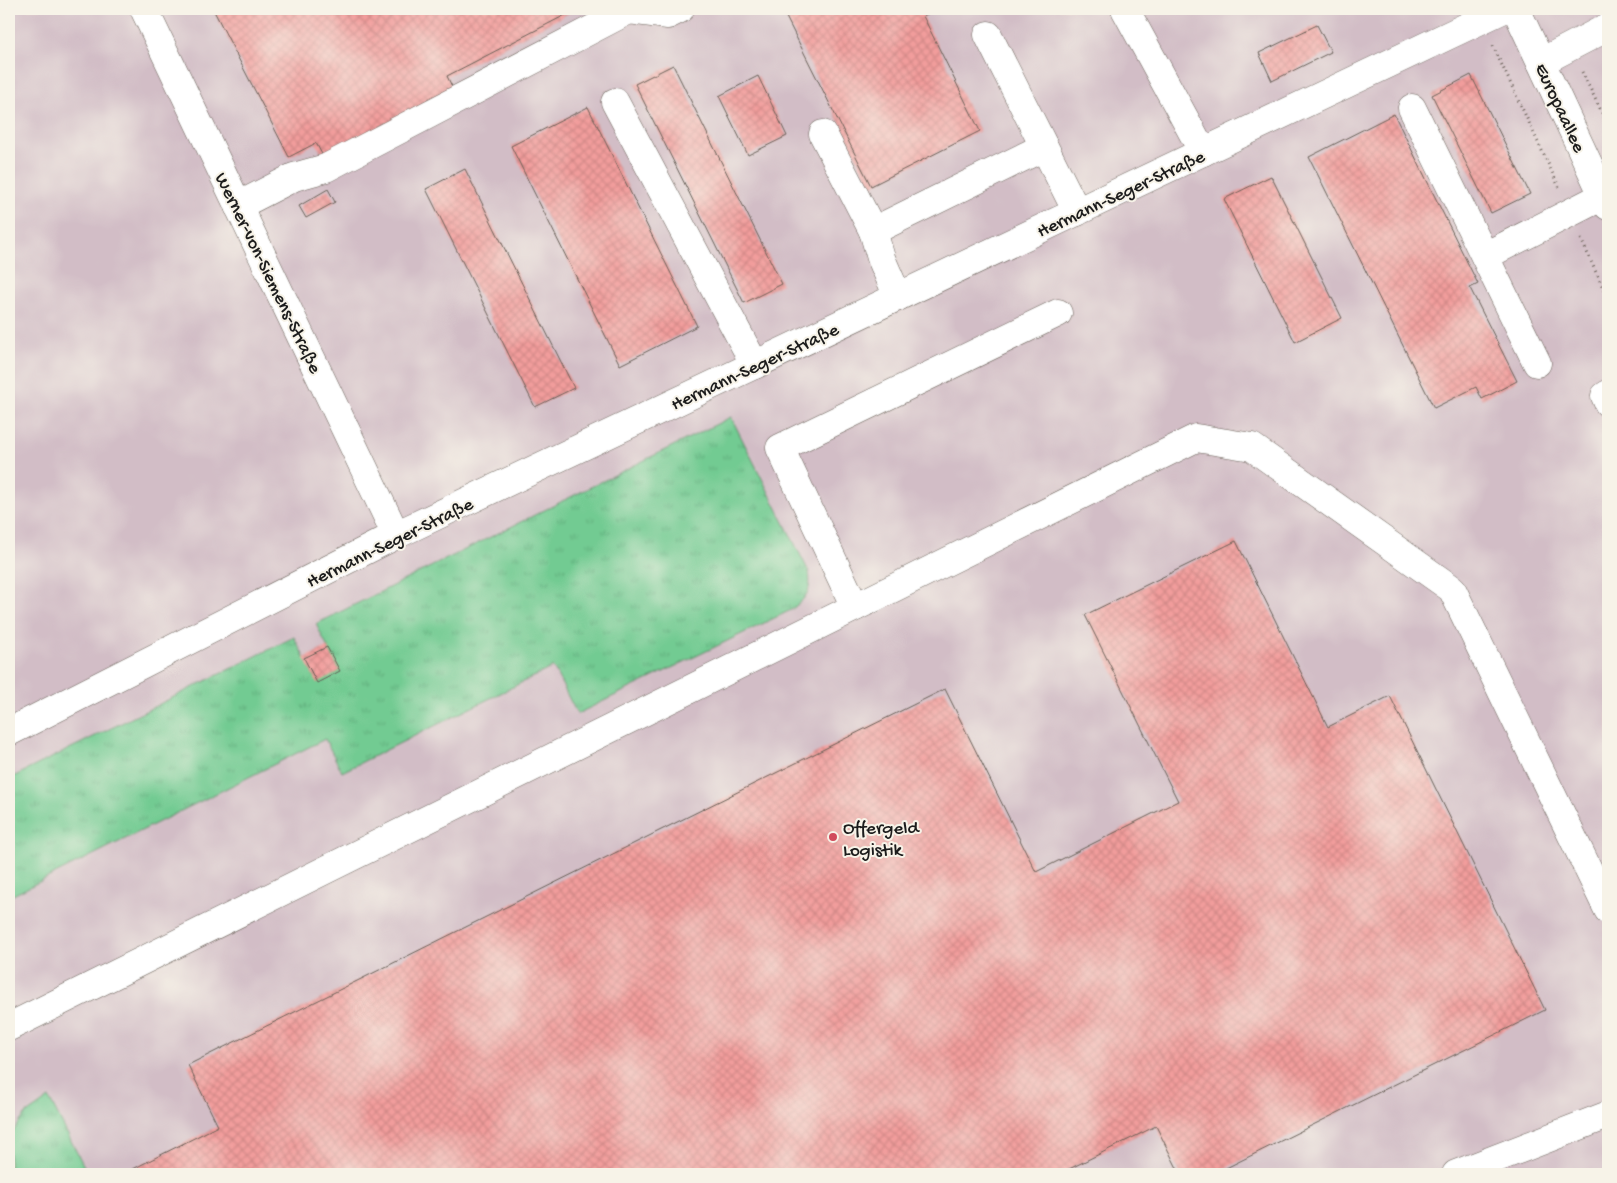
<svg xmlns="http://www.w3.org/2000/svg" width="1617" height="1183" font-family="'Gochi Hand',sans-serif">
	<defs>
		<pattern id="grass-tufts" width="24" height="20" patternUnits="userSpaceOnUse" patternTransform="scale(1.25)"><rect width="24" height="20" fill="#72cb92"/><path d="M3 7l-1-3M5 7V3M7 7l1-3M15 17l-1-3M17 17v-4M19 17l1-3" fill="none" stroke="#62ae7d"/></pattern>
		<pattern id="building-cross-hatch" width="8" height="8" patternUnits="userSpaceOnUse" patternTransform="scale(1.25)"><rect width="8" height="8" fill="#f29d9c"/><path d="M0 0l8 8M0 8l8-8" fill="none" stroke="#cf8786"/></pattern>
	</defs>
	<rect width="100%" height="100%" fill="#f7f3e8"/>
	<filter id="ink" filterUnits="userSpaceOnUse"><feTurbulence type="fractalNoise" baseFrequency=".02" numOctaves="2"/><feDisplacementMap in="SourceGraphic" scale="10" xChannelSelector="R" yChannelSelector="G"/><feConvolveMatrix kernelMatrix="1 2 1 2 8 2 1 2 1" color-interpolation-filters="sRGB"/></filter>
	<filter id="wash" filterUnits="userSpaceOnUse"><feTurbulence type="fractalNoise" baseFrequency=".0096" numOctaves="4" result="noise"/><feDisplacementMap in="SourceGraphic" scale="20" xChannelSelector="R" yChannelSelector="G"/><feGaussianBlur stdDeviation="1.12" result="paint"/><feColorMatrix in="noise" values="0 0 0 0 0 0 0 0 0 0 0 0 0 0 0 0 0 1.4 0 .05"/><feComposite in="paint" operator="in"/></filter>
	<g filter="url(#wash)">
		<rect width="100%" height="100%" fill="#f4dcc1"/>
		<rect fill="#d2bdc6" x="9" y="9" width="1599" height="1165"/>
		<g fill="url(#grass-tufts)" stroke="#477457">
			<path d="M731,417L809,572C812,592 806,598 791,610L577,714L553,667L342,772L325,739L9,897V779L294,637L317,682L339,671L316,624Z"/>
			<polygon points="49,1098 88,1174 9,1174 9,1137 25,1115"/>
		</g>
		<g id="blocks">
			<g fill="url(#building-cross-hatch)">
				<polygon points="213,9 577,9 447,76 455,93 325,160 316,143 289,157"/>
				<polygon points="782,9 938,9 923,16 980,131 871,186"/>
				<polygon points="1317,25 1331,52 1272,81 1259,53"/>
				<polygon points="673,65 782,284 744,303 635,84"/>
				<polygon points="1471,75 1530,194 1491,213 1432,95"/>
				<polygon points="758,76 787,136 748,155 719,96"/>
				<polygon points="588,107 697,326 620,365 511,146"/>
				<polygon points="1394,114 1478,284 1470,288 1517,381 1482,399 1476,387 1434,408 1309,157"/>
				<polygon points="465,169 574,388 535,407 426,189"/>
				<polygon points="1271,176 1342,318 1295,342 1224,199"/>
				<polygon points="328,189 335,202 306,218 299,206"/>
				<polygon points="1236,541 1328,727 1390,696 1545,1010 1214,1174 1180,1174 1156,1126 1059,1174 131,1174 129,1171 218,1126 188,1065 945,689 1036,872 1178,801 1085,615"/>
				<polygon points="327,647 340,671 317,683 304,658"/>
			</g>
		</g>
	</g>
	<g filter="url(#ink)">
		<use href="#blocks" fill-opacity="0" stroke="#685f56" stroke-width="1"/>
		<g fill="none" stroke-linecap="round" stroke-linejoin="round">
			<defs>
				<g id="minor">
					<polyline points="144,9 396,535"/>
					<polyline points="1125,9 1203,152"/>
					<polyline points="1516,9 1608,206"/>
					<polyline points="988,35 1077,212"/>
					<polyline points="1541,62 1608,27"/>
					<polyline points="615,102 755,365"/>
					<polyline points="1412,108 1537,363"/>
					<polyline points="823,134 873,231 1044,147"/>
					<polyline points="238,206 294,177 326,168 629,10 668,15 680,9"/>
					<polyline points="873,231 881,258 898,297"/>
					<polyline points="1485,256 1603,196"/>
					<polyline points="1608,394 1605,396 1608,403"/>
					<polyline points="855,607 780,448 1058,313"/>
					<polyline points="9,732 396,535 1504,9"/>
					<polyline points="9,1027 1196,438 1252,447 1452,589 1608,910"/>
					<polyline points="1456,1174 1608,1115"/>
				</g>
			</defs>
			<use href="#minor" stroke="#685f56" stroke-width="29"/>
			<g stroke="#685f56" stroke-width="3" stroke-dasharray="1 4" stroke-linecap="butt">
				<polyline points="1493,46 1559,187"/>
				<polyline points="1582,72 1608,125"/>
				<polyline points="1581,239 1608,299"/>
			</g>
			<use href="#minor" stroke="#fff" stroke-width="28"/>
		</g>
	</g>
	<circle fill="#d1495b" stroke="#f7f3e8" stroke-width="2" cx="833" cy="837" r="5"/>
	<g text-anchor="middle" stroke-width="4" stroke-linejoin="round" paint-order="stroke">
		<g font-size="19" fill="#1c1c1c" stroke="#f7f3e8">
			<text transform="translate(1562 107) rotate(65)" y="7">Europaallee</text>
			<text transform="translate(1120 192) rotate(-25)" y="7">Hermann-Seger-Straße</text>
			<text transform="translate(270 272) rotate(64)" y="7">Werner-von-Siemens-Straße</text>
			<text transform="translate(754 365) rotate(-25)" y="7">Hermann-Seger-Straße</text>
			<text transform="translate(389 541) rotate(-26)" y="7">Hermann-Seger-Straße</text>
		</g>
		<g font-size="19" fill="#1c1c1c" stroke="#f7f3e8" text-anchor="start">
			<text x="843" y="833">Offergeld<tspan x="843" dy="22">Logistik</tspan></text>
		</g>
	</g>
	<rect width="1617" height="1183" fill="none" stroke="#f7f3e8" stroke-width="30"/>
</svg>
